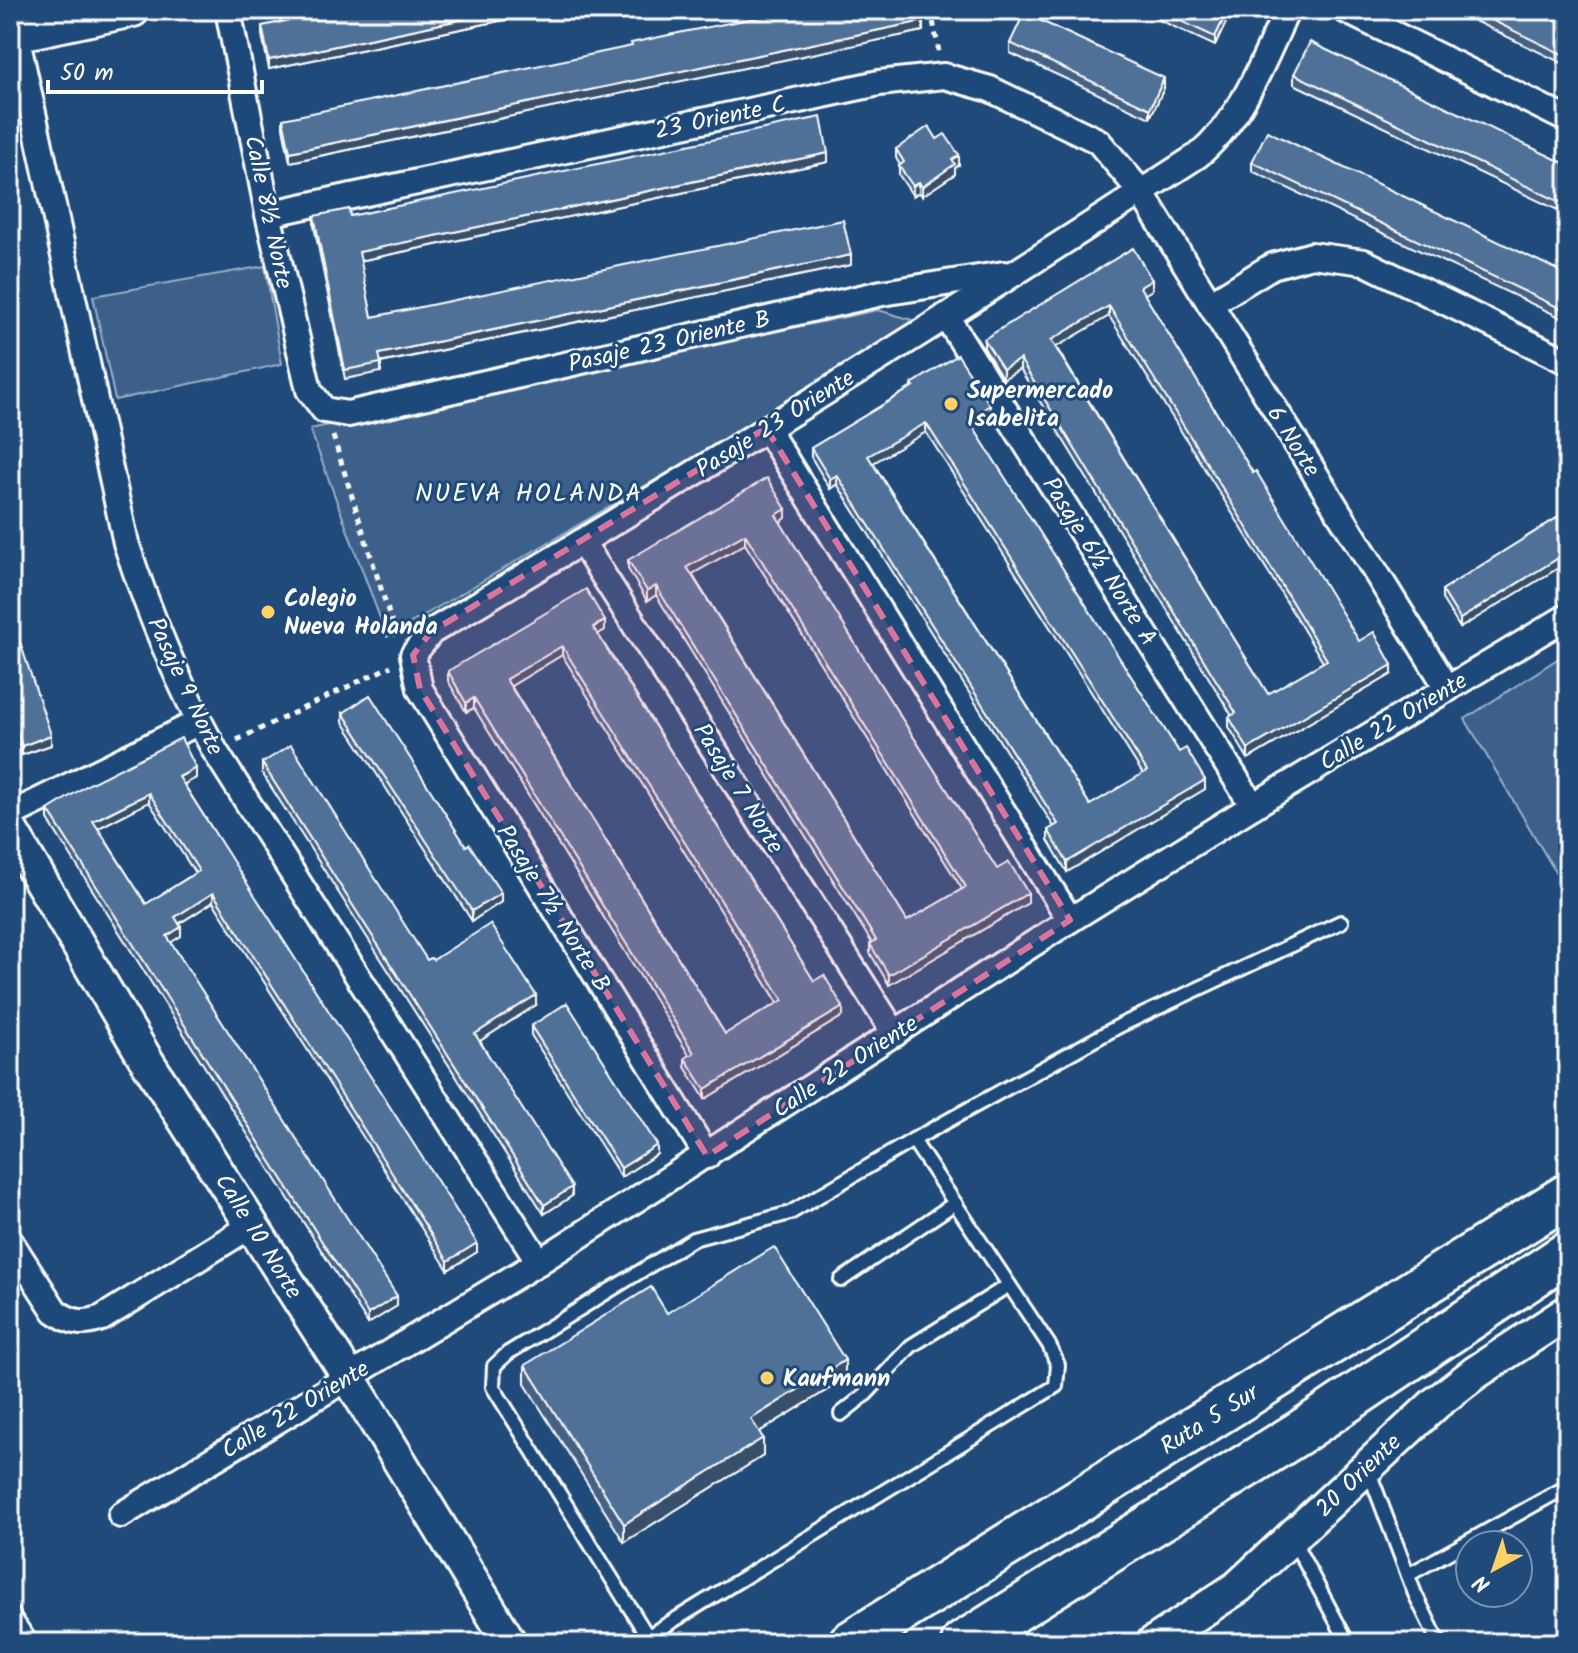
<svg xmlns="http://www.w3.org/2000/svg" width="1578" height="1653" font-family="Kalam,sans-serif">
	<rect width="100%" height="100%" fill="#1f4a7a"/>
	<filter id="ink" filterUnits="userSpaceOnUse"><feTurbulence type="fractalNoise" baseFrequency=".0125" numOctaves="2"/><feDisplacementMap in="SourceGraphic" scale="16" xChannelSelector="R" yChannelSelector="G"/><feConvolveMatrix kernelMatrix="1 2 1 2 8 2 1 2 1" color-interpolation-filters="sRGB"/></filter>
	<g filter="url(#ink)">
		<g fill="#3c618b" stroke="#9eb0c5" stroke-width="2">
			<polygon points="265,266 282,364 115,400 93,296"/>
			<polygon points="878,310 923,323 387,637 310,429"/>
			<polygon points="1568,652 1568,893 1465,719"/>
		</g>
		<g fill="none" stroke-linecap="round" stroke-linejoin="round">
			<defs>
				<g id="lane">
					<polyline points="913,1140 1121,1025 1341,922"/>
					<polyline points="841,1280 955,1203"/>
					<polyline points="841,1414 866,1394 911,1346 1009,1285"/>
					<polyline points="1368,1469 1415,1594 1439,1643"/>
					<polyline points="1293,1540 1348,1643"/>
					<polyline points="1408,1575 1568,1486"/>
					<polyline points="10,1611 32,1643"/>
					<polyline points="637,1643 1056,1386 1058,1365 1049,1345 913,1140 790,1213 693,1239 508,1353 494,1366 493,1387 648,1637"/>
				</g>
				<g id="street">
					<polyline points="228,10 268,214 309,390 324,410 348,414 882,293 1004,274"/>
					<polyline points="1345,10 1568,120"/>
					<path d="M16,34L126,543C149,614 179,685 215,751L539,1262"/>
					<polyline points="268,214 879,83 944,76 990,89 1098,141 1141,192 1448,689"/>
					<polyline points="1210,304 1272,266 1312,255 1364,262 1568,362"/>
					<polyline points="946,316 1253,806"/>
					<polyline points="766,428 1070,920"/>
					<polyline points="582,542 895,1034"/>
					<polyline points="10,815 199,722"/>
					<path d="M707,1156L420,689L413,655L431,632C689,479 944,320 1197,156C1243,118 1262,63 1287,10"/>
					<path d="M10,1241L55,1311C71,1323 84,1325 102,1318L252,1225"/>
					<polyline points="121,1515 539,1262 1070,920 1253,806 1568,616"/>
				</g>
				<g id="secondary">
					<polyline points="10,36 133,10"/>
					<polyline points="10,829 145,1058 348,1376 510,1643"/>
					<polyline points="1153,1643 1238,1587 1436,1403 1475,1373 1568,1312"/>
				</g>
				<g id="highway">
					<polyline points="850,1643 1568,1195"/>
					<polyline points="963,1643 1302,1431 1568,1253"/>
				</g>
			</defs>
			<use href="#lane" stroke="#fff" stroke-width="18"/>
			<use href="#street" stroke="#fff" stroke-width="30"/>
			<use href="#secondary" stroke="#fff" stroke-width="38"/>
			<use href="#highway" stroke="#fff" stroke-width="48"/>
			<g stroke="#fff" stroke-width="5" stroke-dasharray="6 6" stroke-linecap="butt">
				<polyline points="931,10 939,52"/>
				<polyline points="333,436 396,636"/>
				<polyline points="237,740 391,666"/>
			</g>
			<use href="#lane" stroke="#1f4a7a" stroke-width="12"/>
			<use href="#street" stroke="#1f4a7a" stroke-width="24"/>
			<use href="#secondary" stroke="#1f4a7a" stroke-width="32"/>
			<use href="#highway" stroke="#1f4a7a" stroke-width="42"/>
		</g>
		<g fill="#456182" stroke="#fff" stroke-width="2" fill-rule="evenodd">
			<polygon points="339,10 552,10 269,69 262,35 262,26"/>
			<polygon points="1138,10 1229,10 1229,16 1215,46"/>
			<polygon points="1452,10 1568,10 1568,66"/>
			<polygon points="923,31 290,162 283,128 283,119"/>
			<polygon points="1010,43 1164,88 1150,118 1010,53"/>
			<polygon points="1294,74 1568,165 1568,215 1294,84"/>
			<polygon points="937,139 959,165 955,168 955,174 922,196 919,192 913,196 899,175 899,166 900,165 896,158 896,149"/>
			<polygon points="828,162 360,261 372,317 851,265 381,363 381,372 345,379 314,226 314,216 350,216"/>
			<polygon points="1252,162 1568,275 1568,321 1252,171"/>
			<path d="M1152,290L1144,294L1253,473L1359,641L1392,674L1248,759L1229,727V717L1232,716L1020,369L1003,379L984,348V339ZM1109,316L1239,524L1323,662L1268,694L1056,347Z"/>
			<path d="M912,384L990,415L972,426L1179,752L1205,789L1067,872L1048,840V830L1054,827L837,484L830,489L811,457V448L912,387ZM926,432L1143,774L1090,805L873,463Z"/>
			<polygon points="1568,511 1568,562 1460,628 1442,599 1442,590"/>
			<path d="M786,518L780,522L878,681L997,869L1028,903L889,985L870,953V944L872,943L656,595L647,601L628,569V560ZM745,544L962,889L907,921L692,574Z"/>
			<polygon points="10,612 51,745 22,755 10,721"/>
			<path d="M605,630L598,634L814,981L843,1016L705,1099L685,1067V1058L689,1055L474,708L466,712L448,681V671ZM562,655L778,1003L725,1034L511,686Z"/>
			<polygon points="343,713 501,902 472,921 343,722"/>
			<polygon points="262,763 427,960 433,960 536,1005 480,1041 572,1196 544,1214 262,773"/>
			<path d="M196,778L184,784L477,1252L448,1270L213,902L179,924L181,936L171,942L397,1306L368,1324L48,820V810ZM149,802L195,873L146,904L98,828Z"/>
			<polygon points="531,1026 657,1154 621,1177 531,1035"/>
			<polygon points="667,1313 845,1379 759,1432 763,1456 624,1542 525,1384 525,1365"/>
		</g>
		<g fill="#384f6a" stroke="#fff" stroke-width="2">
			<polygon points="507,10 552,10 269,69 269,60"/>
			<polygon points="1228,10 1229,10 1229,16 1215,46 1215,37"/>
			<polygon points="923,21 923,31 290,162 290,152"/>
			<polygon points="1164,78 1164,88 1150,118 1150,109"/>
			<polygon points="828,153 828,162 359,261 359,252"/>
			<polygon points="959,155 959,165 955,168 955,174 922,196 922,187"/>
			<polygon points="919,182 919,192 913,196 913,186"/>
			<polygon points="851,255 851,265 379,363 379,354"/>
			<polygon points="1152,280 1152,290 1140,297 1140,287"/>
			<polygon points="1109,306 1109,316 1051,350 1051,340"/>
			<polygon points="1020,359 1020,369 1003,379 1003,369"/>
			<polygon points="990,405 990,415 968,429 968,419"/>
			<polygon points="926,423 926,432 868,466 868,456"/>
			<polygon points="837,475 837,484 830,489 830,479"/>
			<polygon points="786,509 786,518 776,525 776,515"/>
			<polygon points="745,534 745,544 687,577 687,567"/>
			<polygon points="1568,552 1568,562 1460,628 1460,619"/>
			<polygon points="656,586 656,595 647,601 647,591"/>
			<polygon points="605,621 605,630 593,637 593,627"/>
			<polygon points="562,646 562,655 506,689 506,679"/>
			<polygon points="1392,665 1392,674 1248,759 1248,749"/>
			<polygon points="474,698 474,708 466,712 466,703"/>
			<polygon points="51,735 51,745 22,755 22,746"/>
			<polygon points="196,768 196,778 179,787 179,777"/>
			<polygon points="1205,780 1205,789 1067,872 1067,862"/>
			<polygon points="149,793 149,802 93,831 93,821"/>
			<polygon points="213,893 213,902 175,926 175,917"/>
			<polygon points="501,893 501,902 472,921 472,911"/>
			<polygon points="1028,893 1028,903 889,985 889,975"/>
			<polygon points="181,927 181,936 167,945 167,936"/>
			<polygon points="536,995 536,1005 475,1044 475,1034"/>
			<polygon points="843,1007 843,1016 705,1099 705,1089"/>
			<polygon points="657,1145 657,1154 621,1177 621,1168"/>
			<polygon points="572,1187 572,1196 544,1214 544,1205"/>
			<polygon points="477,1243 477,1252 448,1270 448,1261"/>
			<polygon points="397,1296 397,1306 368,1324 368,1314"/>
			<polygon points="845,1360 845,1379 751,1437 751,1419"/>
			<polygon points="763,1438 763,1456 624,1542 624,1524"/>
		</g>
		<g fill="#507197" stroke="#fff" stroke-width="2" fill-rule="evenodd">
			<polygon points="339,10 507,10 269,60 262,26"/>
			<polygon points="796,10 920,10 923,21 290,152 283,119 632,46 631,43 683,32"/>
			<polygon points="1157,10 1228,10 1215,37"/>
			<polygon points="1471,10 1568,10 1568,57"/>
			<polygon points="1024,13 1164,78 1150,109 1010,43"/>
			<polygon points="1310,42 1568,165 1568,206 1294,74"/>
			<polygon points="821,117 828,153 359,252 372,317 843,220 851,255 379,354 381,363 345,370 314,216 349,209 350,216"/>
			<polygon points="929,126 937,139 945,134 959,155 952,160 955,164 922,187 919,182 913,186 899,166 904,162 896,149"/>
			<polygon points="1267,131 1568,275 1568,312 1252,162"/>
			<path d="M1133,248L1152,280L1140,287L1253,473L1256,471L1359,641L1374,632L1392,665L1248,749L1229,717L1236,713L1020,359L1003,369L984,339ZM1109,306L1239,515L1327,660L1268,694L1051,340Z"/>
			<path d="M958,355L990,405L968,419L1179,752L1186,748L1205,780L1067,862L1048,830L1058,824L837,475L830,479L811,448L914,386L912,384ZM926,423L1147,771L1090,805L868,456Z"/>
			<path d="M767,478L786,509L776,515L878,681L997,869L1009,862L1028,893L889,975L870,944L876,940L656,586L647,591L628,560ZM745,534L966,887L907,921L687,567Z"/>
			<polygon points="1568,511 1568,552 1460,619 1442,590"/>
			<path d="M586,589L605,621L593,627L814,981L824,975L843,1007L705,1089L685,1058L694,1053L474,698L466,703L448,671ZM562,646L783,1000L725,1034L506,679Z"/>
			<polygon points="10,612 51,735 22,746 10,711"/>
			<polygon points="370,695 466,846 469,844 501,893 472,911 343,713"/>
			<path d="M181,738L196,768L179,777L477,1243L448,1261L213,893L175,917L181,927L167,936L397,1296L368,1314L48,810L89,784ZM149,793L199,871L146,904L93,821Z"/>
			<polygon points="291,745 427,960 431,958 433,960 490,924 536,995 475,1034 572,1187 544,1205 262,763"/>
			<polygon points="567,1003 657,1145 621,1168 531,1026"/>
			<polygon points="774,1247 845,1360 751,1419 763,1438 624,1524 525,1365 651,1287 667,1313"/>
		</g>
	</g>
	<path fill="#da749d" fill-opacity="0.2" stroke="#da749d" stroke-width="6" stroke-dasharray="16 10" stroke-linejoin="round" d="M766,428L1070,920L707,1156L420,689L413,655L431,632Z"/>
	<g fill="#ffd166" stroke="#1f4a7a" stroke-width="3">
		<circle cx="951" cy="404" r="8"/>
		<circle cx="268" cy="612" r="8"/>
		<circle cx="767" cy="1378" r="8"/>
	</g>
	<g text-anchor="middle" stroke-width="6" stroke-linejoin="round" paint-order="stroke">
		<g font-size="24" fill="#fff" stroke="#1f4a7a">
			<text transform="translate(720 117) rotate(-12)" y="8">23 Oriente C</text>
			<text transform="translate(269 212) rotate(78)" y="8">Calle 8½ Norte</text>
			<text transform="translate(669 341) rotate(-13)" y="8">Pasaje 23 Oriente B</text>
			<text transform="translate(775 423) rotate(-32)" y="8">Pasaje 23 Oriente</text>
			<text transform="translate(1294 441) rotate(58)" y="8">6 Norte</text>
			<text transform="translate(1100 561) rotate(58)" y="8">Pasaje 6½ Norte A</text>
			<text transform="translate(186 686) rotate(65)" y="8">Pasaje 9 Norte</text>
			<text transform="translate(1393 721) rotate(-31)" y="8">Calle 22 Oriente</text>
			<text transform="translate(739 788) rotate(58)" y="8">Pasaje 7 Norte</text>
			<text transform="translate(554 908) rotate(58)" y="8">Pasaje 7½ Norte B</text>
			<text transform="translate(845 1066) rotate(-33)" y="8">Calle 22 Oriente</text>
			<text transform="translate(259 1236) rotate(58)" y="8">Calle 10 Norte</text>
			<text transform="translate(295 1409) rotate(-31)" y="8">Calle 22 Oriente</text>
			<text transform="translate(1209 1419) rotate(-32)" y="8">Ruta 5 Sur</text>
			<text transform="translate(1358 1475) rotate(-44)" y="8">20 Oriente</text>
		</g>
		<g font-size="24" font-weight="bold" fill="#fff" stroke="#1f4a7a" text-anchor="start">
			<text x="967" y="398">Supermercado<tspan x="967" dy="28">Isabelita</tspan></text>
			<text x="284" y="606">Colegio<tspan x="284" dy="28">Nueva Holanda</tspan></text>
			<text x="783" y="1386">Kaufmann</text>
		</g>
		<g font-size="26" letter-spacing="2" fill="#fff" stroke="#1f4a7a">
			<text x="529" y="501">NUEVA HOLANDA</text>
		</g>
	</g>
	<rect width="1578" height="1653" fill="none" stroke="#1f4a7a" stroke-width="40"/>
	<rect x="20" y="20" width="1538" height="1613" fill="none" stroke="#fff" stroke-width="3" filter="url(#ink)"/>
	<g transform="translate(1494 1569) rotate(220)"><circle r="38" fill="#1f4a7a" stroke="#7992af" stroke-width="2"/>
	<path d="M0-6L14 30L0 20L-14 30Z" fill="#ffd166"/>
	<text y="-12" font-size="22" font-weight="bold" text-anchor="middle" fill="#ffffff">N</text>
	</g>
	<path d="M48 80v12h214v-12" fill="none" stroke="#ffffff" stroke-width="4"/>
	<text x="60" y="80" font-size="24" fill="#ffffff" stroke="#1f4a7a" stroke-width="6" paint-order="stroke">50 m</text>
</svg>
